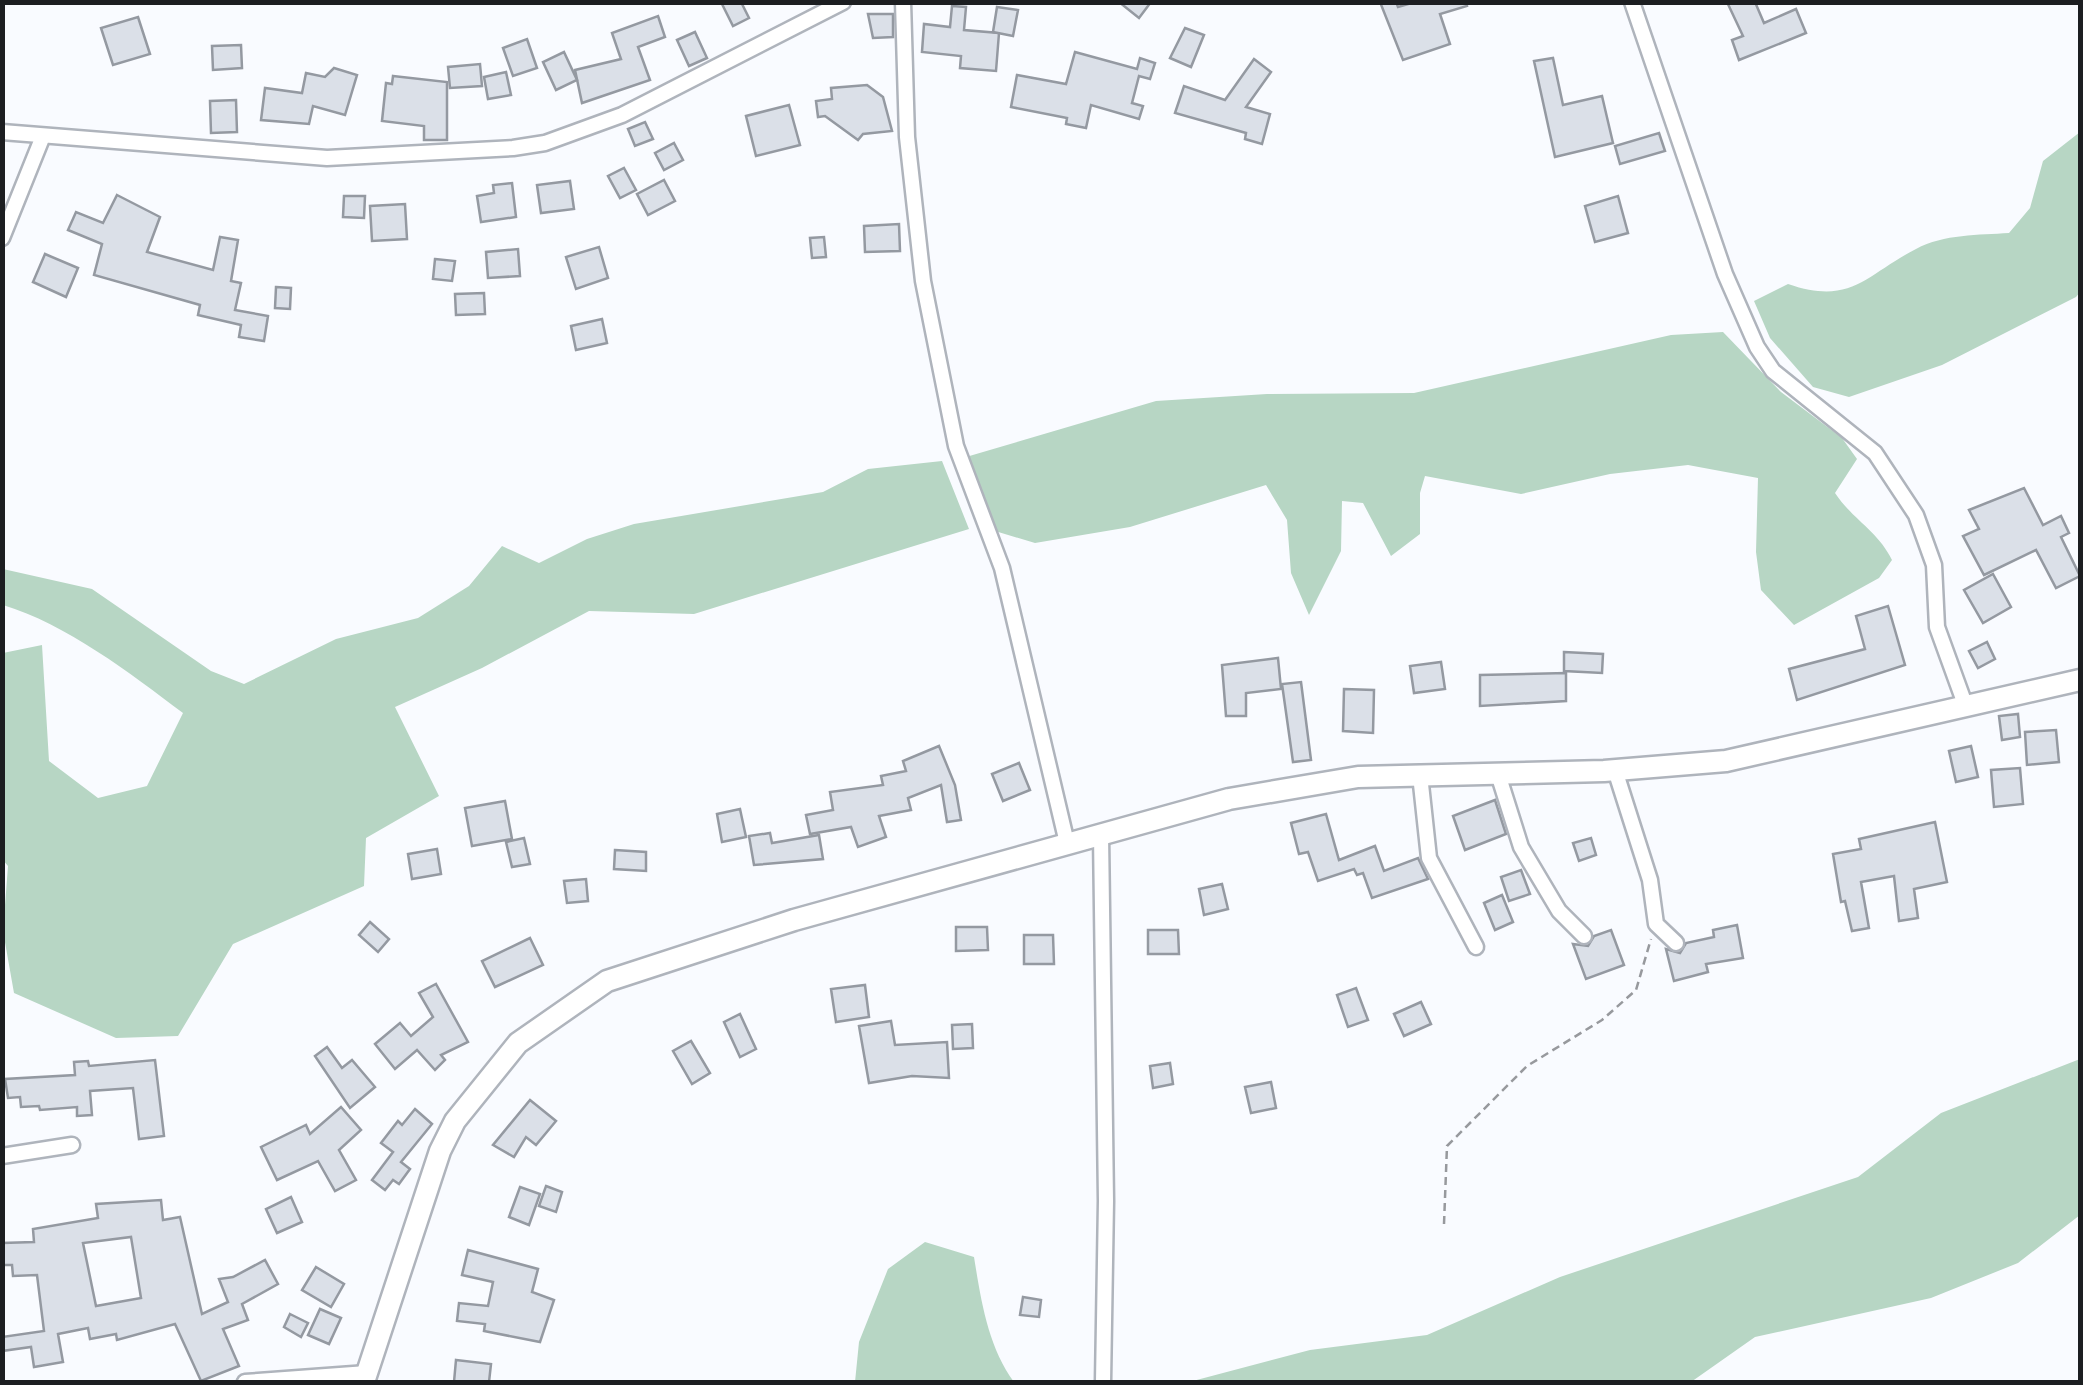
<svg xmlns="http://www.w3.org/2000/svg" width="2083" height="1385" font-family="Karla,sans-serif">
	<rect width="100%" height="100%" fill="#f9fbff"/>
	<g fill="#b7d6c4">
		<path d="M2080,132V292L2076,297L1942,365L1849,397L1813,387L1770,338L1754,301L1788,284C1852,306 1865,275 1916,249C1944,234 1979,235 2009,233L2030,208L2043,161Z"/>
		<path d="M1723,332L1781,392L1842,438L1857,459L1835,493C1852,519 1878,531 1892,560L1879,578L1794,625L1761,590L1756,552L1758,478L1688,465L1610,474L1521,494L1425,476L1420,493V534L1391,556L1363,503L1342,501L1341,551L1309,615L1291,573L1287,520L1266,485L1130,527L1035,543L995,531L966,457L1156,401L1267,394L1414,393L1671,335Z"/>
		<path d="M942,461L969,529L694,614L589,611L482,668L395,707L439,796L366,838L364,886L233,944L178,1036L116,1038L14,993L3,931L8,866L2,859L3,653L42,645L49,761L98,798L147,786L183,713C130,673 66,624 3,605V569L92,589L211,671L244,684L336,639L418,618L469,586L502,546L539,563L587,539L634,524L823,492L868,469Z"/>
		<polygon points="2080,1059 2080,1215 2018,1263 1931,1298 1755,1337 1691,1382 1189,1382 1310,1350 1427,1335 1560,1277 1858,1177 1941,1113"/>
		<path d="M925,1242L974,1257C981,1300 988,1347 1014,1382H855L859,1342L888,1269Z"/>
	</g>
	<g fill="#dbe0e8" stroke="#9499a1" stroke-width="2.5" fill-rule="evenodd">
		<polygon points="721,2 741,2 749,18 733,26"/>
		<polygon points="1119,2 1151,2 1139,18"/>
		<polygon points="1380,2 1396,2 1398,7 1415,2 1466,2 1467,6 1440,14 1450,44 1403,60"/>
		<polygon points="1727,2 1755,2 1764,23 1796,9 1806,33 1739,60 1732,40 1743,36"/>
		<polygon points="952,6 966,7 964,30 999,33 996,71 960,68 961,56 922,52 924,24 950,27"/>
		<polygon points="997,7 1018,10 1013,36 993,32"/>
		<polygon points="868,14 893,14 893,37 873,38"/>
		<polygon points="658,16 665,37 638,47 650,80 582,103 575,70 621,59 612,33"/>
		<polygon points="138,17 150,54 113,65 101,28"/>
		<polygon points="1185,28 1204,35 1191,67 1170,58"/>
		<polygon points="695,32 707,58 689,66 677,40"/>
		<polygon points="527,39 537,68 513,76 503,48"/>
		<polygon points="241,45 242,68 213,70 212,46"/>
		<polygon points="564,52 577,80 556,90 543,62"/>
		<polygon points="1075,52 1137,69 1140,58 1155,63 1150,79 1139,76 1132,103 1143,106 1139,119 1091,105 1086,128 1066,124 1067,118 1011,107 1017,75 1066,84"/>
		<polygon points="1553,58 1563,105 1602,96 1613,143 1555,157 1534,61"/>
		<polygon points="1254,59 1271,72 1246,107 1270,114 1262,144 1245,139 1246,133 1175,113 1184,86 1225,100"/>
		<polygon points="480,64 482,86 450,88 448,67"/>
		<polygon points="334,68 357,75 345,115 313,106 309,124 261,120 265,88 302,93 306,73 325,77"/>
		<polygon points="506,72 511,95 488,99 484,77"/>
		<polygon points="393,76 447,82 447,140 424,140 424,126 382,121 386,83 392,84"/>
		<polygon points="867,85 883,97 892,131 863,134 858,140 825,116 818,117 816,101 832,99 831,88"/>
		<polygon points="236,100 237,132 211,133 210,101"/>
		<polygon points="789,105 800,145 756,156 746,116"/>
		<polygon points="645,122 653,139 635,146 628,129"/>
		<polygon points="1659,133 1665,151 1620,164 1615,146"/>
		<polygon points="674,143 683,160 664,170 655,153"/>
		<polygon points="624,168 636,190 620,198 608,176"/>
		<polygon points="664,180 675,201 648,215 637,194"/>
		<polygon points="570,181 574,209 541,213 537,185"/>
		<polygon points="512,183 516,217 481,222 477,196 494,193 493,185"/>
		<polygon points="117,195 160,217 147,252 213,270 220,237 238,240 231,281 241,283 235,310 268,316 264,341 239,337 241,325 198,315 200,305 94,275 102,244 68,230 76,212 103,223"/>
		<polygon points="344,196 365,196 364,218 343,217"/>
		<polygon points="1618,196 1628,233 1595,242 1585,206"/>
		<polygon points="405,204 407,239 372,241 370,206"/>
		<polygon points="899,224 900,251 865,252 864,226"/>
		<polygon points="824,237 826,257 812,258 810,238"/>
		<polygon points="599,247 608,278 576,289 566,257"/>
		<polygon points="518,249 520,276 488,278 486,252"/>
		<polygon points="45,254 78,268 66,297 33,282"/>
		<polygon points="435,259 455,261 452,281 433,279"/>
		<polygon points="276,287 291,288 290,309 275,308"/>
		<polygon points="484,293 485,314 456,315 455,294"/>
		<polygon points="602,319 607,343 576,350 571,326"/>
		<polygon points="2024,488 2043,525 2061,516 2069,533 2061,537 2080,576 2056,588 2036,550 1984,575 1963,536 1979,529 1969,510"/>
		<polygon points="1993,574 2011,607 1983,623 1964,590"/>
		<polygon points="1888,606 1905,665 1797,700 1789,669 1865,649 1856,616"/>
		<polygon points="1987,642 1995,659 1978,668 1969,651"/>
		<polygon points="1564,652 1603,654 1602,673 1564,671"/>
		<polygon points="1278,658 1281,689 1246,693 1246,716 1226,716 1222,665"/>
		<polygon points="1441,662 1445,689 1414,693 1410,666"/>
		<polygon points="1566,673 1566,701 1480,706 1480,675"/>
		<polygon points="1301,682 1311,760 1293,762 1282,684"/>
		<polygon points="1344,689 1374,690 1373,733 1343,731"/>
		<polygon points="2018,714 2020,737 2002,740 1999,716"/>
		<polygon points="2056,730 2059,762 2027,765 2025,732"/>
		<polygon points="939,746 955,785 961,820 947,822 941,785 908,798 911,810 879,816 886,837 858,847 851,827 810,834 806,815 833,810 830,792 883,785 881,776 906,771 903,761"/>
		<polygon points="1971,746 1978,777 1956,782 1949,751"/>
		<polygon points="1019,763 1030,790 1003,801 992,774"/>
		<polygon points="2020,768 2023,804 1994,807 1991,770"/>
		<polygon points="1495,800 1506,834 1465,850 1453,816"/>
		<polygon points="505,801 512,839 472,846 465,808"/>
		<polygon points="740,809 746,837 722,842 717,814"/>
		<polygon points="1326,814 1339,860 1375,846 1384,871 1418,858 1428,879 1372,898 1363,873 1357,875 1354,869 1318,881 1308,852 1299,854 1291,823"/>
		<polygon points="1935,822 1947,882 1914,889 1918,918 1899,921 1894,876 1861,882 1869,928 1852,931 1845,901 1841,902 1833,854 1861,849 1859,839"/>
		<polygon points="770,833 772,843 819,835 823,859 754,865 749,836"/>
		<polygon points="524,838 530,864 512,867 506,842"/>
		<polygon points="1591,838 1596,855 1579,861 1573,843"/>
		<polygon points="437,849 441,874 412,879 408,854"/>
		<polygon points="615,850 646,852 646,871 614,869"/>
		<polygon points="1521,870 1530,894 1509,901 1501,877"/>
		<polygon points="586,879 588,901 567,903 564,881"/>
		<polygon points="1222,884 1228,909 1204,915 1199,889"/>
		<polygon points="1502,895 1513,922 1495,930 1484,903"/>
		<polygon points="370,922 389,939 378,952 359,935"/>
		<polygon points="1737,925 1743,958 1706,964 1708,972 1674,981 1666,949 1680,953 1686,943 1714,937 1713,930"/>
		<polygon points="956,927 987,927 988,950 956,951"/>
		<polygon points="1148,930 1178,930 1179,954 1148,954"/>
		<polygon points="1611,930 1624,965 1586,979 1573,944 1588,946 1594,936"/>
		<polygon points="1024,935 1053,935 1054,964 1024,964"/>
		<polygon points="530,938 543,965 495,987 482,961"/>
		<polygon points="436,984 468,1042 441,1055 445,1060 435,1070 417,1050 395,1069 375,1044 400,1023 411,1036 433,1017 419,993"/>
		<polygon points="865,985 869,1017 836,1022 831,989"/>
		<polygon points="1356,988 1368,1020 1348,1027 1337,995"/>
		<polygon points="1421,1002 1431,1024 1404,1036 1394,1014"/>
		<polygon points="740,1014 756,1049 740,1057 724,1022"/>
		<polygon points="891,1021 895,1045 947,1042 949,1078 912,1076 869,1083 859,1026"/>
		<polygon points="972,1024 973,1048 953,1049 952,1025"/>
		<polygon points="691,1041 710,1073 692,1084 673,1051"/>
		<polygon points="327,1047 342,1068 352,1060 375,1087 350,1108 315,1056"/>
		<polygon points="155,1060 164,1136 139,1139 133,1088 90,1091 92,1115 77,1116 77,1107 40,1110 39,1106 21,1107 20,1097 8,1098 5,1079 75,1075 74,1062 88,1061 89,1066"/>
		<polygon points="1170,1063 1173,1084 1153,1088 1150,1066"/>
		<polygon points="1271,1082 1276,1108 1251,1113 1245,1087"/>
		<polygon points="530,1100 556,1121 536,1145 526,1137 514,1157 493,1145"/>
		<polygon points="341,1107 361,1130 339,1150 356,1180 335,1191 318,1161 277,1180 261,1147 306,1125 310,1134"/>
		<polygon points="415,1109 432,1124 401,1162 410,1169 399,1184 393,1180 385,1190 372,1180 393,1152 381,1143 398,1121 402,1125"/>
		<polygon points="546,1186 562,1192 556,1212 539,1206"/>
		<polygon points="520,1187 540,1194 529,1225 509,1217"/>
		<polygon points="291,1197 302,1222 277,1233 266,1209"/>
		<path d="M161,1200L163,1220L180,1217L202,1314L228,1302L219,1279L233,1277L265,1260L278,1284L242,1304L248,1320L223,1329L239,1366L201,1381L175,1324L117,1340L116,1334L90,1339L88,1328L58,1334L63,1362L34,1367L31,1347L2,1351V1337L44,1331L37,1275L13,1276L12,1265H2V1243L34,1242L33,1229L98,1218L96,1204ZM131,1237L141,1298L96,1306L83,1243Z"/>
		<polygon points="468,1250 538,1269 532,1292 554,1300 540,1342 484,1331 485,1324 457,1321 459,1303 488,1306 493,1282 462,1275"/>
		<polygon points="316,1267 344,1284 331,1307 302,1290"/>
		<polygon points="1023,1297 1041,1300 1039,1317 1020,1315"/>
		<polygon points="320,1309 341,1318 329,1344 308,1335"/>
		<polygon points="290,1314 308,1323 301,1337 284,1327"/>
		<polygon points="456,1360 491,1364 489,1382 454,1382"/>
	</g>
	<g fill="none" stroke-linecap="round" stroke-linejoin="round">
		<defs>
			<g id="street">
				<polyline points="903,2 907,137 923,281 956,446 1002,568 1067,843"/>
				<polyline points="1632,2 1725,274 1757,347 1773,371 1875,453 1916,515 1934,565 1937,627 1966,707"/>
				<polyline points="2,132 327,158 513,148 545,143 622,115 843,2"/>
				<polyline points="2,238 43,136"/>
				<polyline points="1615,770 1650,880 1656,924 1676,943"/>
				<polyline points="1498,774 1521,847 1559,911 1584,936"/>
				<polyline points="1420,775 1429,858 1476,947"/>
				<polyline points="1101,835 1106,1201 1103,1382"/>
				<polyline points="2,1156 72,1145"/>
				<polyline points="245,1382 367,1373"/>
			</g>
			<polyline id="secondary" points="364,1382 440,1151 455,1121 518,1043 607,981 794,920 1229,799 1358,777 1604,771 1726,761 2080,680"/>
		</defs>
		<use href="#street" stroke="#afb4bc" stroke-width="19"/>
		<use href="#secondary" stroke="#afb4bc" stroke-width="25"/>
		<polyline stroke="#97999d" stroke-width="2.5" stroke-dasharray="8 5" stroke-linecap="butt" points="1444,1224 1447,1146 1527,1066 1602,1020 1636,990 1651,939"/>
		<use href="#street" stroke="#fff" stroke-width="14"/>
		<use href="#secondary" stroke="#fff" stroke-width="20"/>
	</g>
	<rect width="2083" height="1385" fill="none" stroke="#1c1e21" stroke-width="10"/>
</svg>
